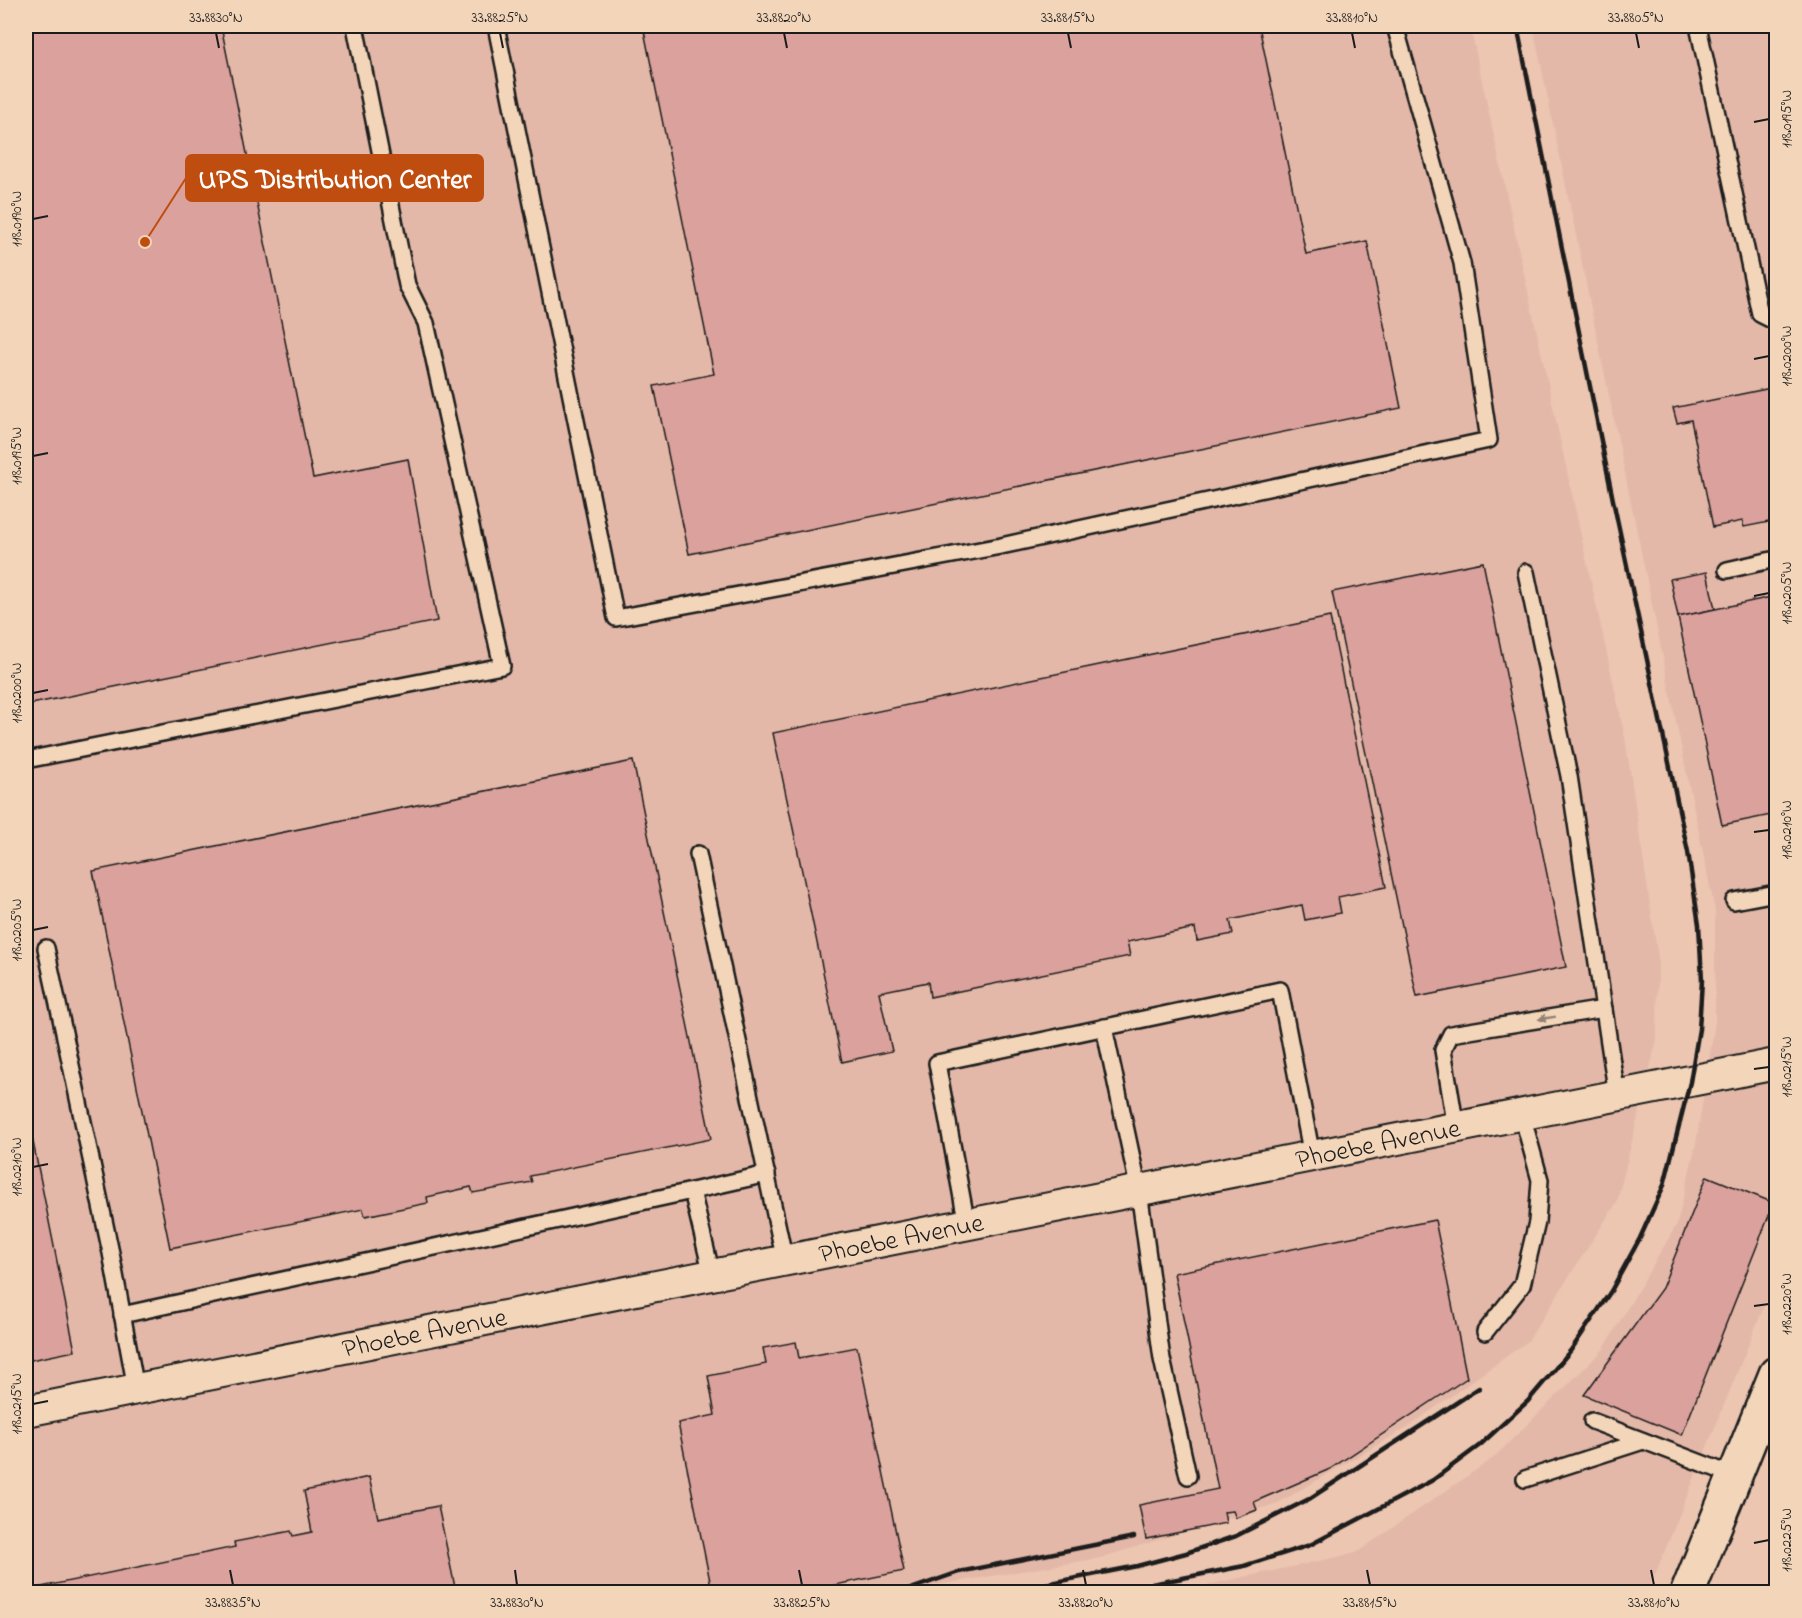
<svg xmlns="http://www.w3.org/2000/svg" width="1802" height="1618" font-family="'Indie Flower',sans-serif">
	<rect width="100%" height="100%" fill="#ecc6b1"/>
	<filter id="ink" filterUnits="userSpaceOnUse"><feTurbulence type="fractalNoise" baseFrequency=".0167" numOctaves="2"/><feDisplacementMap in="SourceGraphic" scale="12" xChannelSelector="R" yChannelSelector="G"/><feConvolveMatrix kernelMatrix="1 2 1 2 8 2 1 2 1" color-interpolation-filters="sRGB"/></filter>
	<g filter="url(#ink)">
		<g fill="#e3b8a8">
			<polygon points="26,26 1470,26 1625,737 1658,958 1657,1039 1617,1202 1528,1341 1408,1427 1278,1503 1100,1558 895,1592 26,1592"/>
			<polygon points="1533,26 1776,26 1776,1277 1648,1592 1175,1592 1356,1553 1492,1459 1603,1350 1677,1224 1696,1144 1715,1022 1715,911"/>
		</g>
		<g fill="#dba19c" stroke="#1c1c1c" stroke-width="1.5">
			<polygon points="26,26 221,26 313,478 408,459 437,621 26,705"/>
			<polygon points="643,26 1259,26 1306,254 1367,241 1401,408 689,554 654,386 714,374"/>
			<polygon points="1776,387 1776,514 1772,515 1774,521 1744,527 1742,521 1713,527 1691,420 1677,423 1673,408"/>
			<polygon points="1483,562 1566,967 1417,997 1332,592"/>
			<polygon points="1707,572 1715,609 1678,617 1670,579"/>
			<polygon points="1776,596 1776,814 1722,825 1678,617"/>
			<polygon points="1330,617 1386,887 1338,897 1341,913 1305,920 1302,905 1230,920 1233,934 1197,941 1195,928 1127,942 1130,956 930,997 928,982 879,992 892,1051 842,1062 773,733"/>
			<polygon points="633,761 711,1139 530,1176 532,1182 473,1193 471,1187 427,1197 428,1203 365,1216 363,1209 170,1248 93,871"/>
			<polygon points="26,1107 75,1351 26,1361"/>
			<polygon points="1707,1176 1774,1203 1682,1435 1584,1395 1662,1288"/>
			<polygon points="1435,1220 1467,1378 1330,1469 1254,1502 1257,1510 1236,1518 1233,1511 1224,1512 1226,1523 1146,1539 1139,1505 1218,1489 1174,1273"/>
			<polygon points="796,1342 799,1358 857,1347 904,1571 801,1592 714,1592 712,1591 678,1423 715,1415 708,1376 766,1364 763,1348"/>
			<polygon points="369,1477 378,1518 438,1506 456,1592 26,1592 26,1590 235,1547 234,1542 291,1531 293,1536 312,1532 304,1491"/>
		</g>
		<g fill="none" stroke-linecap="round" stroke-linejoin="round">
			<defs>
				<g id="lane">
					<polyline points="496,26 616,618 1001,546 1489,440 1462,263 1395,26"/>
					<polyline points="1698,26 1760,314 1776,322"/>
					<polyline points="1727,570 1776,559"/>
					<polyline points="1526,572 1569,776 1617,1096"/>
					<polyline points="26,760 502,666 426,323 407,285 355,26"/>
					<polyline points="698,854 785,1261"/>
					<polyline points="1734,901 1776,893"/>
					<polyline points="46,948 111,1253 136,1389"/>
					<polyline points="1104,1027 1139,1191 1162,1359 1188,1476"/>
					<polyline points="1456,1128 1443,1050 1451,1034 1604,1009"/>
					<polyline points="692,1191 767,1174"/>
					<polyline points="967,1225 937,1063 1280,990 1312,1156"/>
					<polyline points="122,1315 692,1191 712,1275"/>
					<polyline points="1485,1332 1522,1285 1537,1222 1540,1180 1522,1115"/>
					<polyline points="1592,1421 1735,1476"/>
					<polyline points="1525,1479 1643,1441"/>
				</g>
				<g id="street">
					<path id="s1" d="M26,1411L1776,1064"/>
				</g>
				<polyline id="secondary" points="1688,1592 1776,1374"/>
			</defs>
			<use href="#lane" stroke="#1c1c1c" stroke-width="20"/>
			<use href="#street" stroke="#1c1c1c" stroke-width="34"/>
			<use href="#secondary" stroke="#1c1c1c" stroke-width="38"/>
			<use href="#lane" stroke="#f3d6ba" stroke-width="15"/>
			<use href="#street" stroke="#f3d6ba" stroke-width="30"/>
			<use href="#secondary" stroke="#f3d6ba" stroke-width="33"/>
			<g stroke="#1c1c1c" stroke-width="4.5">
				<polyline points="902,1592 959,1572 1134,1537"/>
				<polyline points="1006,1592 1137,1566 1186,1553 1236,1536 1309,1499 1479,1388"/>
				<polyline points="1111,1592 1244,1566 1310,1545 1433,1480 1480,1445 1528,1401 1571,1350 1611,1291 1640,1238 1664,1185 1690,1082 1699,1029 1702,980 1699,925 1688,852 1613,500 1517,26"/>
			</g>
		</g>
		<defs><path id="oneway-solid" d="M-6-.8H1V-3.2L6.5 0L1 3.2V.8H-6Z" transform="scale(1.5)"/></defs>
		<use fill="#928273" href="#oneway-solid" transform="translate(1547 1018) rotate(171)"/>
	</g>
	<path fill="none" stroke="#1c1c1c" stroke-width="2" d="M216,33L219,48M500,33L503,48M784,33L787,48M1068,33L1071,48M1352,33L1355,48M1636,33L1639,48M1754,122L1769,119M33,219L48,216M1754,359L1769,356M33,456L48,453M1754,596L1769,593M33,693L48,690M1754,832L1769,830M33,930L48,927M1754,1069L1769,1067M33,1167L48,1164M1754,1306L1769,1304M33,1404L48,1401M1754,1543L1769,1540M230,1570L233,1585M515,1570L517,1585M799,1570L802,1585M1083,1570L1086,1585M1367,1570L1370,1585M1651,1570L1654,1585"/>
	<g text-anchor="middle" stroke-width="6" stroke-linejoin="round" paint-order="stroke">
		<g font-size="27" fill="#1c1c1c" stroke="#f3d6ba">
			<text dy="9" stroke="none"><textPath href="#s1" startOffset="1378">Phoebe Avenue</textPath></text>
			<text dy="9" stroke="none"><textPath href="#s1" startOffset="892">Phoebe Avenue</textPath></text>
			<text dy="9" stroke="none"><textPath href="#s1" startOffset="406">Phoebe Avenue</textPath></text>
		</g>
	</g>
	<path fill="none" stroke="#bf4d0f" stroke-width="2" d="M145 242L186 178"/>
	<circle fill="#bf4d0f" stroke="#f3d6ba" stroke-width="2" cx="145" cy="242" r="6"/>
	<rect fill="#bf4d0f" stroke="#bf4d0f" stroke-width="2" x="186" y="155" width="297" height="46" rx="6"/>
	<g font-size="28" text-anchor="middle" font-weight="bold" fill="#fff">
		<text x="335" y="188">UPS Distribution Center</text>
	</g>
	<rect width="1802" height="1618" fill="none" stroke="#f3d6ba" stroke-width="66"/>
	<rect x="33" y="33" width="1736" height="1552" fill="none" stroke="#1c1c1c" stroke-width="2"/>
	<g font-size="15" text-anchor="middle" fill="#1c1c1c">
		<text x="216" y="22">33.8830°N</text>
		<text x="500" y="22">33.8825°N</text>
		<text x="784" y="22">33.8820°N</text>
		<text x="1068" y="22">33.8815°N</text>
		<text x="1352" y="22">33.8810°N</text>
		<text x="1636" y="22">33.8805°N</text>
		<text transform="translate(1786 119) rotate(-90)" y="5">118.0195°W</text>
		<text transform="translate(16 219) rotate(-90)" y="5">118.0190°W</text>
		<text transform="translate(1786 356) rotate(-90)" y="5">118.0200°W</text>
		<text transform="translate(16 456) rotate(-90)" y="5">118.0195°W</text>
		<text transform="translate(1786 593) rotate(-90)" y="5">118.0205°W</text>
		<text transform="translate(16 693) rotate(-90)" y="5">118.0200°W</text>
		<text transform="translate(1786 830) rotate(-90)" y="5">118.0210°W</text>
		<text transform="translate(16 930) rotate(-90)" y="5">118.0205°W</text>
		<text transform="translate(1786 1067) rotate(-90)" y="5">118.0215°W</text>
		<text transform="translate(16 1167) rotate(-90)" y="5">118.0210°W</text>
		<text transform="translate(1786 1304) rotate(-90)" y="5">118.0220°W</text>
		<text transform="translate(16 1404) rotate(-90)" y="5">118.0215°W</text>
		<text transform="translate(1786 1540) rotate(-90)" y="5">118.0225°W</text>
		<text x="233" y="1607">33.8835°N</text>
		<text x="517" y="1607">33.8830°N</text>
		<text x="802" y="1607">33.8825°N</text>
		<text x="1086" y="1607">33.8820°N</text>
		<text x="1370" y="1607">33.8815°N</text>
		<text x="1654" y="1607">33.8810°N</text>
	</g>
</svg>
